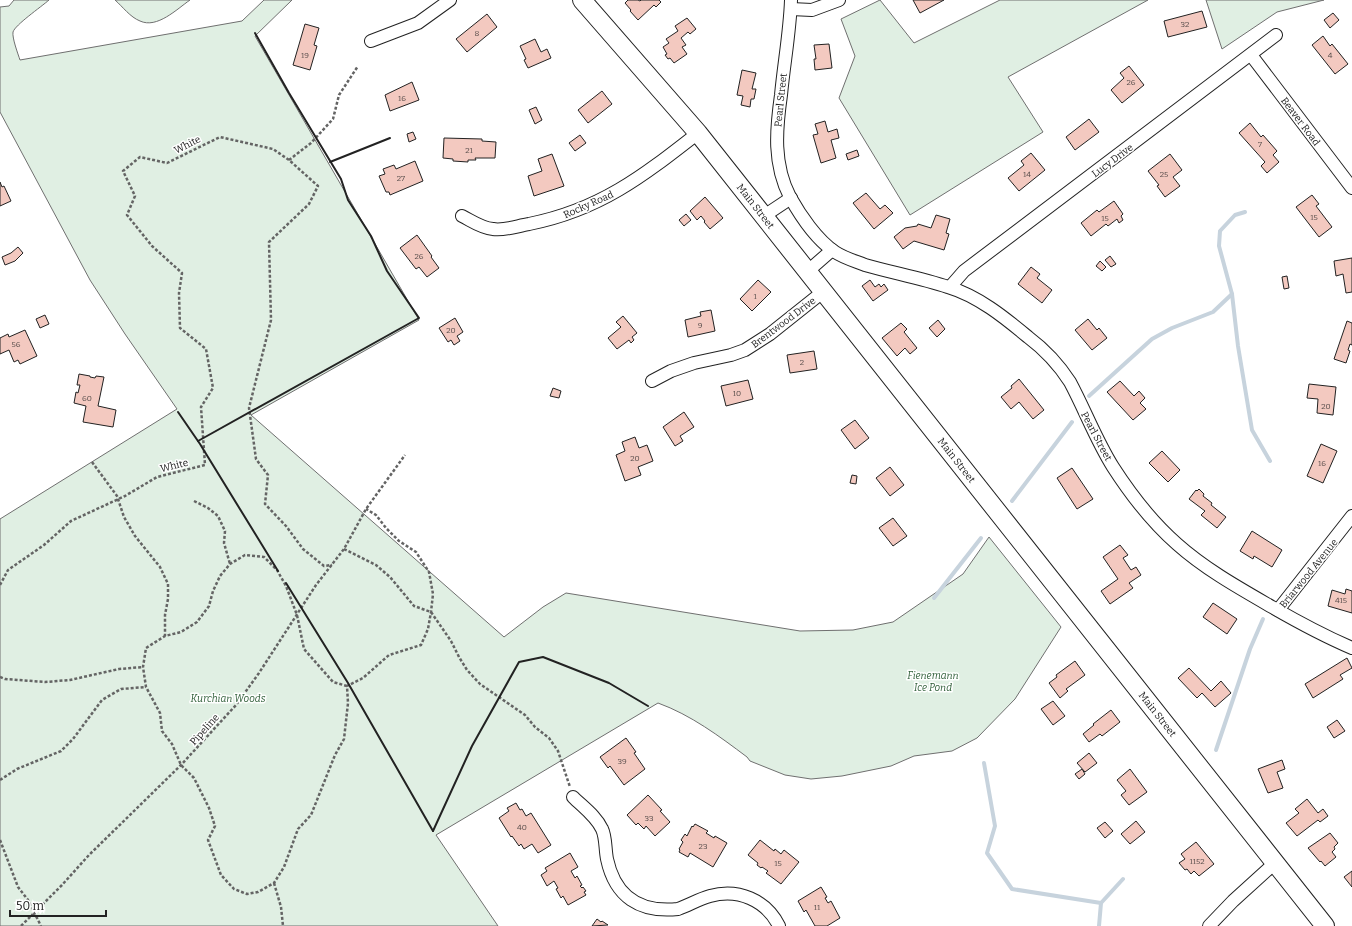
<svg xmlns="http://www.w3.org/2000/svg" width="1352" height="926" font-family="Bitter,serif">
	<rect width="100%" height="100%" fill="#fff"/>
	<g fill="#e0efe3" stroke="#6f6f6f">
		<path d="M14,0H49C41,7 15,25 13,32C12,38 18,54 20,60L242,21L264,0H292L255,36L419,320L251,415L504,637L543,607L566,593L800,631L853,630L893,622L963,574L989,537L1061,627L1015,699L977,738L952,751L914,756L891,766L842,776L811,779L785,775L750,761L747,757C719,736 691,715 658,703L436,835L498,926H0V519L177,409L125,334L90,280L0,112V7L9,6Z"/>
		<path d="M115,0H190C177,9 157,29 140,21C130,17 123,7 115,0Z"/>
		<polygon points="880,0 914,43 1000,0 1148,0 1008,77 1043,132 910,215 839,98 855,56 841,19"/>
		<polygon points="1206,0 1324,0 1277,12 1222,49"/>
	</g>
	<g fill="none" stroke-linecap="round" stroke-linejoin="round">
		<g stroke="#c7d3dd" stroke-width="4">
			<polyline points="1245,212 1235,215 1220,231 1219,246 1232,294 1238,346 1252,430 1270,461"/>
			<polyline points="1089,396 1152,339 1172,328 1213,312 1232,294"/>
			<polyline points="1012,501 1072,422"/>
			<polyline points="934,598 981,538"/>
			<polyline points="1216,750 1250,649 1263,619"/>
			<polyline points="984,763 995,826 987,853 1012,889 1101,903"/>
			<polyline points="1099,926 1101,903 1123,879"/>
		</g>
	</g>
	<g fill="#f3c9c0" stroke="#222">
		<polygon points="628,0 638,0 640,1 641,0 659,0 661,2 656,7 654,5 638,20 630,11 631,10 625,3"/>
		<polygon points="913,0 944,0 920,13"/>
		<polygon points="1202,11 1207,27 1168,37 1164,21"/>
		<polygon points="1333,13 1339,20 1330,28 1324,20"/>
		<polygon points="487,14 497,27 467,52 456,39"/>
		<polygon points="687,18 696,29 690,34 688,32 681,38 686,45 682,47 687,54 674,63 670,58 668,59 665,55 667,54 663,47 669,43 666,39 678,31 675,26"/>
		<polygon points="305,24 319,28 314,45 317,46 310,70 293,65"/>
		<polygon points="1323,36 1330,46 1332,44 1348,64 1335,74 1312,45"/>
		<polygon points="535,39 541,52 547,49 551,58 528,68 524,60 526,59 520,46"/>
		<polygon points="829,44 832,68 815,70 814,59 816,59 814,45"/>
		<polygon points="1129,66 1144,85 1122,103 1111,90 1124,78 1120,73"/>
		<polygon points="742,70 756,73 752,89 756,89 754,99 751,99 750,107 741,105 743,96 737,95"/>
		<polygon points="412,82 419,100 390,111 385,95"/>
		<polygon points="602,91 612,104 588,123 578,110"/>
		<polygon points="536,107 542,120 535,124 529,110"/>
		<polygon points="1089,119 1099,132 1075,150 1066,137"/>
		<polygon points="825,121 828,132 837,129 839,138 831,140 836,158 821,163 813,135 818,134 815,124"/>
		<polygon points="1250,123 1261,137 1263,135 1277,151 1273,155 1279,162 1267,173 1261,166 1265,162 1239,133"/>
		<polygon points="413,132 416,139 409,142 407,134"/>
		<polygon points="580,135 586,143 575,151 569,143"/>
		<polygon points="444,138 482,139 482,141 496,142 495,158 475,158 476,160 468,160 468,162 453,161 453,159 443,158"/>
		<polygon points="857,150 859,156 848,160 846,154"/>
		<polygon points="1031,153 1045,170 1019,191 1008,178 1024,165 1021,161"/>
		<polygon points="552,154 564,186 534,196 528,176 542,171 538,159"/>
		<polygon points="1170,154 1182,170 1173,177 1180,186 1165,197 1157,186 1159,185 1148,171"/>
		<polygon points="415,161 423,181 390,195 389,192 386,192 379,176 385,174 383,169 394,165 396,169"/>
		<polygon points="0,182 2,187 4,186 11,201 0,206"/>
		<polygon points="866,193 880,209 885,205 893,213 874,229 853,203"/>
		<polygon points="1312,195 1319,204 1316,206 1332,227 1319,237 1296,207"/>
		<polygon points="705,197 723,218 710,229 704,222 705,221 701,216 697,220 690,211"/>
		<polygon points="1114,201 1123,214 1121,216 1123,220 1119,223 1117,219 1108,226 1106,224 1091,236 1081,223 1097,210 1099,212"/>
		<polygon points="686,214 691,220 684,226 679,220"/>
		<polygon points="936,215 950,219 946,233 949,234 944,250 914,241 903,249 894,237 905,228 917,226 918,224 931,228"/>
		<polygon points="417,235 432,256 431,257 439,268 427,277 419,267 416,269 400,248"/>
		<polygon points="18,247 23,253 15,261 5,265 2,257 11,253"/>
		<polygon points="1110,256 1116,264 1111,267 1105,260"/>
		<polygon points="1352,258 1352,292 1346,293 1343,274 1336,276 1334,261"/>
		<polygon points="1100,261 1106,267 1102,271 1096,266"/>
		<polygon points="1031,267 1040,274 1037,278 1052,290 1042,303 1018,284"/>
		<polygon points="1287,276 1289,288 1284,289 1282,277"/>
		<polygon points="758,280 771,292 752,311 740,299"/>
		<polygon points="870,280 875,287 879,284 881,287 884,284 888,290 873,301 862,286"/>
		<polygon points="711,310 715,331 688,337 685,320 701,316 700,312"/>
		<polygon points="45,315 49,324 40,328 36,319"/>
		<polygon points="623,316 637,333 632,337 634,340 631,343 629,340 617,349 608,338 621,327 616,322"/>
		<polygon points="455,318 463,332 457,336 460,341 454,345 451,340 448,342 439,328"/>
		<polygon points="1088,319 1097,330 1099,328 1107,338 1092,350 1075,330"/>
		<polygon points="938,320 945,329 937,337 929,328"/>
		<polygon points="1347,321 1352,323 1352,345 1350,344 1348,350 1350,351 1346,363 1334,359"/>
		<polygon points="901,323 907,329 904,332 917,348 910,354 905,348 897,356 882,338"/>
		<polygon points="25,330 37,356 20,364 18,360 14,362 9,350 0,354 0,338 8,334 9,337"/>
		<polygon points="814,351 817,369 790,373 787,355"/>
		<polygon points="79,374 90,376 90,377 95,378 96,376 104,377 98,406 116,410 113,427 83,422 86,406 74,403 76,392 78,393 80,385 77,385"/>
		<polygon points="1019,379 1044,410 1033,419 1019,402 1011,409 1001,397 1012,388 1011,386"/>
		<polygon points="748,380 753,399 726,406 721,386"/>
		<polygon points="1120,381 1134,396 1139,391 1145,398 1140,403 1146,409 1133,420 1107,392"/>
		<polygon points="1309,384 1336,387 1333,415 1317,413 1318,399 1307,398"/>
		<polygon points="553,388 561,391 559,398 550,396"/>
		<polygon points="684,412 694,427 680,436 683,441 675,446 663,427"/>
		<polygon points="855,420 869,438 855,449 841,430"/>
		<polygon points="635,437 639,448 647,445 653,461 638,467 641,475 625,481 616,455 625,451 622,442"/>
		<polygon points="1321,444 1337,451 1323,483 1307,476"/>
		<polygon points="1162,451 1180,470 1168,482 1149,463"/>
		<polygon points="890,467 904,485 890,496 876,478"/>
		<polygon points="1072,468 1093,499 1077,509 1057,478"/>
		<polygon points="852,475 857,476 856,484 850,483"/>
		<polygon points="1199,489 1204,494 1203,496 1212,503 1211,505 1226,517 1217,528 1201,515 1205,511 1189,499 1196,490 1197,491"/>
		<polygon points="893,518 907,536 893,546 879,528"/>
		<polygon points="1252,531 1282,550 1272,567 1254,556 1253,559 1240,551"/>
		<polygon points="1120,545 1128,555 1123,558 1131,570 1136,567 1141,575 1129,583 1133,588 1110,604 1101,591 1118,579 1103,557"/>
		<polygon points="1346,589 1352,591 1352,613 1328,606 1332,590 1345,594"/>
		<polygon points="1213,603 1237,619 1227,634 1203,617"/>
		<polygon points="1347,658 1352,668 1340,675 1343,679 1313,698 1305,684"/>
		<polygon points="1075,661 1085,675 1066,689 1068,691 1060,698 1049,683 1057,677 1056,675"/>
		<polygon points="1189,668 1211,691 1221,681 1231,693 1215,707 1202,693 1197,698 1178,678"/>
		<polygon points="1053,701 1065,716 1053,725 1041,709"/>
		<polygon points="1111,710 1120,722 1102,736 1100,734 1089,742 1083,734 1094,725 1093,724"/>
		<polygon points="1337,720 1345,731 1334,738 1327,727"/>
		<polygon points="626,738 636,752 634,753 645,769 624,785 610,766 608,768 600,757"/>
		<polygon points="1089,753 1097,763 1085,772 1077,763"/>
		<polygon points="1282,760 1285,769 1277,772 1283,788 1268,793 1258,769"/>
		<polygon points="1082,769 1085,774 1079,779 1075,774"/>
		<polygon points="1130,769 1147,792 1129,805 1121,795 1126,791 1117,780"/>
		<polygon points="648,795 662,810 660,811 670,822 655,836 646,826 644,829 638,823 636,825 627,815"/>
		<polygon points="1307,799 1318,813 1323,809 1328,816 1320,822 1318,820 1297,836 1286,823 1299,813 1295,809"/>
		<polygon points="516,803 520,810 522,809 526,816 531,813 551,845 538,853 532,844 524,849 521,844 519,846 512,836 511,837 499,818 509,811 507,808"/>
		<polygon points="1136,821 1145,832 1130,844 1121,834"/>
		<polygon points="1105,822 1113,831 1105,838 1097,828"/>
		<polygon points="695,824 708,831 706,833 714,838 715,836 727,843 713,867 690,853 688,857 679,852 680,850 679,849 683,842 681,840 685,834 687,836 692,826 693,827"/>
		<polygon points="1330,833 1338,843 1334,847 1335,849 1332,852 1336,857 1325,866 1321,861 1320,862 1308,848"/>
		<polygon points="760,840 774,851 775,849 781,854 784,850 799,862 781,884 766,873 768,871 762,867 761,868 757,865 758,863 748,855"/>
		<polygon points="1196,842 1214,864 1199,876 1194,871 1191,874 1187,869 1185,870 1179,863 1185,859 1181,854"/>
		<polygon points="570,853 578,867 571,871 575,878 577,876 582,885 580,886 582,888 583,887 586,891 584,892 586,895 568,905 563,896 561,898 556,889 558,888 554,881 547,886 541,875 547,871 545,868"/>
		<polygon points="1352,871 1352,887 1344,877"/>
		<polygon points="821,887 827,897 825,898 828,903 831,901 840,918 827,926 815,926 806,910 804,912 798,901"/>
		<polygon points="597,919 601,922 602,921 608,925 592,926"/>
	</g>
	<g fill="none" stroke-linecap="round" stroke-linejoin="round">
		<defs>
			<g id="street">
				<path d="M791,0C790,31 784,63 781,95C776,130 773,164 790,197C800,215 817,240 835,252C844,258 855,261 865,265C893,273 921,278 948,287C978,296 1004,317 1028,337C1044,349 1059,365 1070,382C1085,410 1096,440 1113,467C1131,495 1152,522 1177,544C1205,569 1239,588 1272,607C1298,622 1324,636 1352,648"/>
				<polyline points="791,9 812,10 839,0"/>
				<polyline points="371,41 418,23 450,0"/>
				<polyline points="1251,55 1352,188"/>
				<path d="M462,216C472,221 481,228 493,229C504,231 517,226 529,224C600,210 643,176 698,133"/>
				<polyline points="764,216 791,198"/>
				<polyline points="808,271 832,250"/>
				<polyline points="950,287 964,271 1276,35"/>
				<polyline points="652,381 671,371 694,363 731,355 745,350 770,334 824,291"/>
				<polyline points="1278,610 1352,516"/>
				<path d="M573,797C583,807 596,816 602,829C606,837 605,849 607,859C615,897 640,913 678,909C689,905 699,899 710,896C738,888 766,900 779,926"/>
				<polyline points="1209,926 1233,901 1276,862"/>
			</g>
			<polyline id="primary" points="582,0 698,133 1325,926"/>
		</defs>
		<use href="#street" stroke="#222" stroke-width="14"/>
		<use href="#primary" stroke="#222" stroke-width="20"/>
		<g stroke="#646464" stroke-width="2.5" stroke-dasharray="3 2" stroke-linecap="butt">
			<polyline points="289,160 311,143 333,119 339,95 358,66"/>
			<polyline points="92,462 117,496 124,517 135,536 160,567 168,584 168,599 165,615 165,636"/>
			<polyline points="194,501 208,508 218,516 225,531 224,543 230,564"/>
			<polyline points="344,549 376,565 390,577 414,606 431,612 451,641 459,657 467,670 480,684 525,715 535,727 549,738 558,751 570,787"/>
			<polyline points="0,585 8,570 44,545 71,521 125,496 157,477 205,465 201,407 213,388 206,349 180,328 179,293 182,273 152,246 127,215 135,196 123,171 140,157 167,163 220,137 273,149 289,160 318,186 309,204 269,242 271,320 249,408 256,459 268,475 265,504 286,526 303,549 324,566 332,565"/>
			<polyline points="0,677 5,679 45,682 70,680 119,669 143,667"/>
			<polyline points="347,686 333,682 304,649 297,615 286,586 277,570 264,557 245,555 230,564 220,576 213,591 209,606 197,622 181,632 165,636 146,648 143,667 146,687 160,713 162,731 172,744 181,765 194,778 209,808 215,826 208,840 221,875 234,889 247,894 258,892 274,883 284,867 298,829 311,815 335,755 344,739 348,703 347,686 363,678 389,655 421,645 428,629 431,612 433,594 429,572 416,552 399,541 386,528 376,515 366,509"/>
			<polyline points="0,780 17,769 61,751 73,739 102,700 121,689 146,687"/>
			<polyline points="0,840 18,887 28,900 41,926"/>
			<polyline points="274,883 281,907 283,926"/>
			<polyline points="21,926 62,885 89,855 181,765 236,705 259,673 316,585 344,549 366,509 405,455"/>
		</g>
		<use href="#street" stroke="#fff" stroke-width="12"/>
		<use href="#primary" stroke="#fff" stroke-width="18"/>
		<g stroke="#222" stroke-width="2">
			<polyline points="330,162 390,138"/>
			<polyline points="178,412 200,444 278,571"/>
			<polyline points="198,441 419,318 387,271 371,236 348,200 341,179 289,93 255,33"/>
			<polyline points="286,583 348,683 433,831"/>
			<polyline points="433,831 472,746 519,662 543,657 609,683 648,706"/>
		</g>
	</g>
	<g text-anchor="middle" stroke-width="3" stroke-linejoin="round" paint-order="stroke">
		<g font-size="8" fill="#564c4a">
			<text x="1185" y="27">32</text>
			<text x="477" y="36">8</text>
			<text x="305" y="58">19</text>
			<text x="1330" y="58">4</text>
			<text x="1131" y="85">26</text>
			<text x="402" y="101">16</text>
			<text x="1260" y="147">7</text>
			<text x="469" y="153">21</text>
			<text x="1027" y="177">14</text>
			<text x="1164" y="177">25</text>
			<text x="401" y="181">27</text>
			<text x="1314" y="220">15</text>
			<text x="1105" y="221">15</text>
			<text x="419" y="259">26</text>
			<text x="755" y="299">1</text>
			<text x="700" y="328">9</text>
			<text x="451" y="333">20</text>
			<text x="16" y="347">56</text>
			<text x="802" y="365">2</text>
			<text x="737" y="396">10</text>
			<text x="87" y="401">60</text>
			<text x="1326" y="409">20</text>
			<text x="635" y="461">20</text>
			<text x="1322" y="466">16</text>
			<text x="1341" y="603">415</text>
			<text x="622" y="764">39</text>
			<text x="649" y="821">33</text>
			<text x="522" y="830">40</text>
			<text x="703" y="849">23</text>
			<text x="1197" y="864">1152</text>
			<text x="778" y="866">15</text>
			<text x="817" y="910">11</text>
		</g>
		<g font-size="10" fill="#222" stroke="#fff">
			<text transform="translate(780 100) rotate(-84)" y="4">Pearl Street</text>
			<text transform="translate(1301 121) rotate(53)" y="4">Beaver Road</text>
			<text transform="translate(187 144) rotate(-27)" y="4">White</text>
			<text transform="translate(1112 160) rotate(-37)" y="4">Lucy Drive</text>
			<text transform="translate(588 204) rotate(-24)" y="4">Rocky Road</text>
			<text transform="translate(756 206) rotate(52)" y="4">Main Street</text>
			<text transform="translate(783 322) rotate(-37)" y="4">Brentwood Drive</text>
			<text transform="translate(1097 436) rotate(62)" y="4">Pearl Street</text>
			<text transform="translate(957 460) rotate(52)" y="4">Main Street</text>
			<text transform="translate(174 465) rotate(-14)" y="4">White</text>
			<text transform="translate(1308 573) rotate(-51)" y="4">Briarwood Avenue</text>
			<text transform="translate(1158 714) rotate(52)" y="4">Main Street</text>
			<text transform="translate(204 729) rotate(-48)" y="4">Pipeline</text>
		</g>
		<g font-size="10" font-style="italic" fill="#2f5e38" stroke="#fff">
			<text x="933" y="679">Fienemann<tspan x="933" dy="12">Ice Pond</tspan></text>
			<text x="228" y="702">Kurchian Woods</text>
		</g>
	</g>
	<path d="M10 910v6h96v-6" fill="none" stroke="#222222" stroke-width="2"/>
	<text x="16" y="910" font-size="12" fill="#222222" stroke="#ffffff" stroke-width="3" paint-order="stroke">50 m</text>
</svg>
